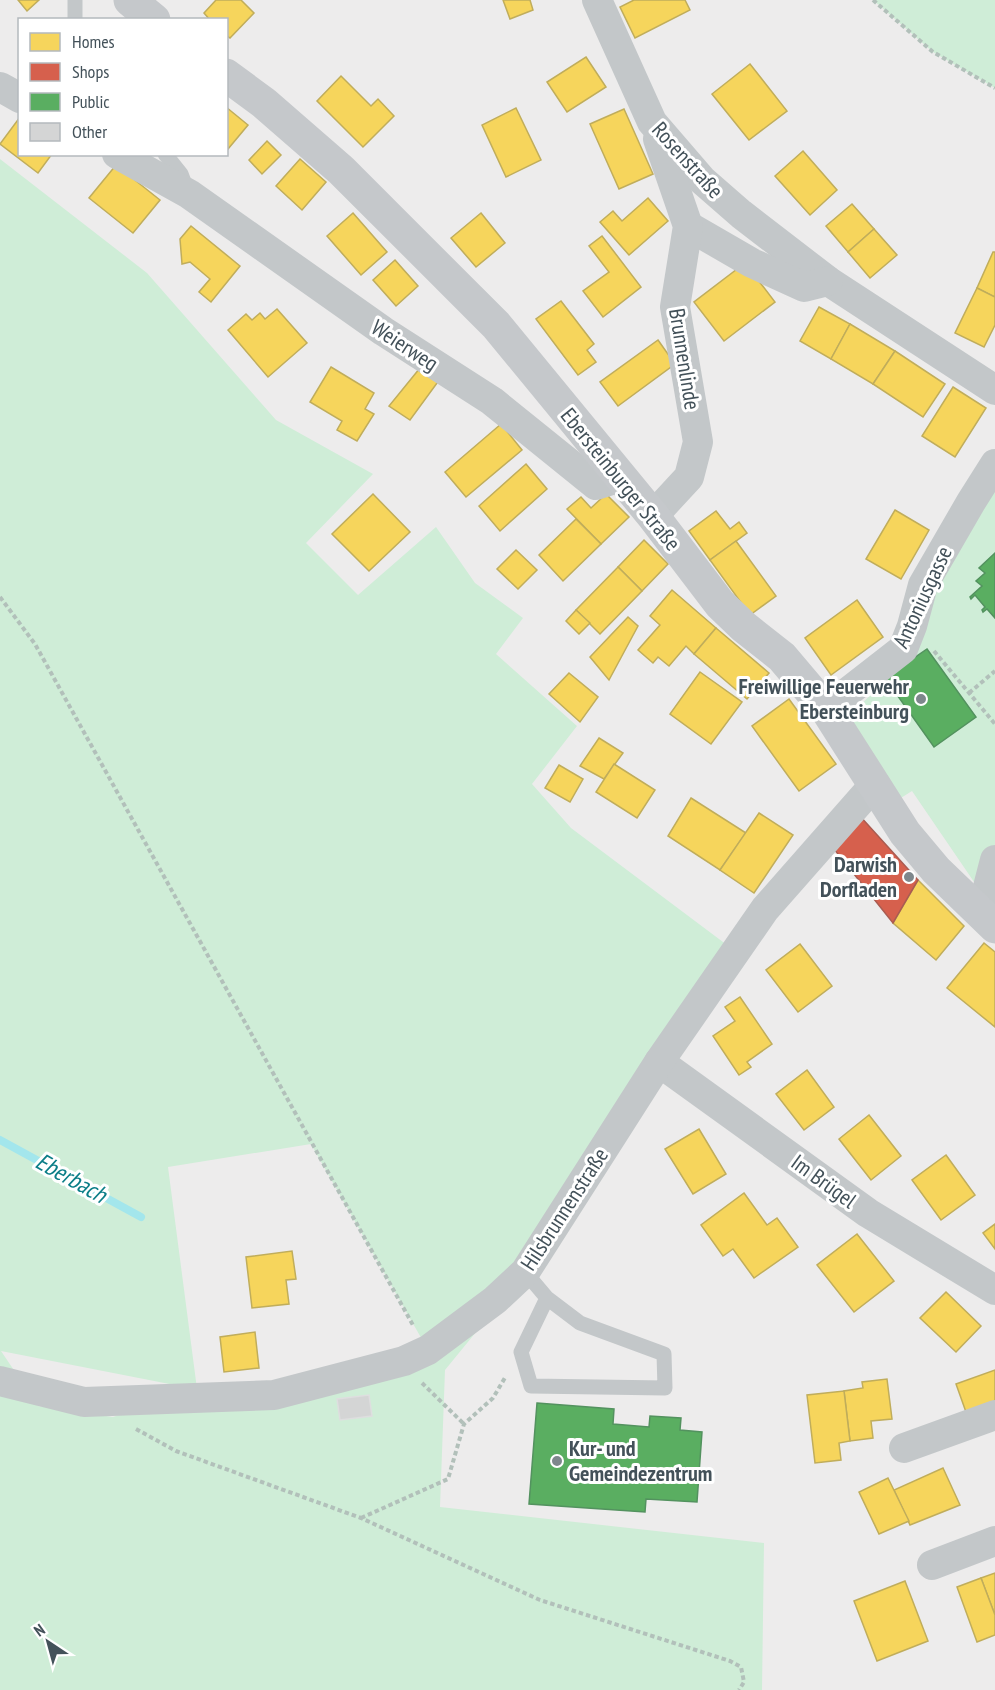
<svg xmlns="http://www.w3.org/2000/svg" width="995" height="1690" font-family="'PT Sans Narrow',sans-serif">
	<rect width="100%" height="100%" fill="#edecec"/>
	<g fill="#cfedd7" fill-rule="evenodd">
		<polygon points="873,0 995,0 995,88 933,52"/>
		<path d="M0,159L147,273L276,420L373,474L306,543L358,595L436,527L475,583L523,618L496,654L577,726L532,784L571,828L727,945L525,1272L445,1370L440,1507L764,1543L762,1690H0ZM311,1144L428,1350L274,1395L197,1389L168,1167ZM1,1351L195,1389L113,1417L38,1406Z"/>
		<polygon points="995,474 995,860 985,898 912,791 896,801 848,717 918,649 923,585"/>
	</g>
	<g fill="#f6d55c" stroke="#c0ad5b" stroke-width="1.5">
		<polygon points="18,0 39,0 27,11"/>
		<polygon points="216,0 241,0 254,13 230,38 226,35 226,20 210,20 204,13"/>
		<polygon points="503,0 530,0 533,10 510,19"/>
		<polygon points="634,0 685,0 690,10 635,38 620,7"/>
		<polygon points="586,57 606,87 567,112 547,82"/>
		<polygon points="750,64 787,111 749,140 712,94"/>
		<polygon points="341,76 371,106 378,99 394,116 363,147 317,101"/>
		<polygon points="226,107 248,125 228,149 226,148"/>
		<polygon points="516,108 541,160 506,177 482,125"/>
		<polygon points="624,109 653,174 619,189 590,124"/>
		<polygon points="20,117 20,154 52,154 38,173 0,144"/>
		<polygon points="267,141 281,155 262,174 249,160"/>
		<polygon points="803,151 837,190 810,215 775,176"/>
		<polygon points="300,159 326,182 302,210 276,186"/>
		<polygon points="116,165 160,200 133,233 89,198"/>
		<polygon points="648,198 668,221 629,255 600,222 613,211 622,221"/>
		<polygon points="852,204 874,229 848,252 826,226"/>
		<polygon points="353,213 387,252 361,275 327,236"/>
		<polygon points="481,213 505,243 476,267 451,238"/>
		<polygon points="191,226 240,266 211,302 199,292 210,279 190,262 182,264 180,239"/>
		<polygon points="874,229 897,255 870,278 848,252"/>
		<polygon points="602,236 641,287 603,317 583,291 609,272 589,246"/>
		<polygon points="993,252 995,252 995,297 977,288"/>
		<polygon points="395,260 418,286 396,306 373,280"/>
		<polygon points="745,263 775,302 724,341 694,302"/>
		<polygon points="977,288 995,297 995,325 984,347 955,333"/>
		<polygon points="561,301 594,344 587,350 596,362 578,375 536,319"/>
		<polygon points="819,307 850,324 831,359 800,341"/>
		<polygon points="277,309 307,343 268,377 228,330 246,314 252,320 260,313 265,319"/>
		<polygon points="850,324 895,351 873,384 831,359"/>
		<polygon points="658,340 675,364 618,406 600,382"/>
		<polygon points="895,351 945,384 923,417 873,384"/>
		<polygon points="331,367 374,393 365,409 374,414 357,441 337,430 342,421 310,402"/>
		<polygon points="420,368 440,379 410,420 389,406"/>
		<polygon points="953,387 986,408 955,457 922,436"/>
		<polygon points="501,424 522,450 466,497 445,472"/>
		<polygon points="526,464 547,489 500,531 479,506"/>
		<polygon points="373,494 410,532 369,571 332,534"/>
		<polygon points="606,494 629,517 601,544 567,509 581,497 591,508"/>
		<polygon points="895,510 929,530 901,579 866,559"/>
		<polygon points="716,511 730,529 739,522 747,533 710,560 689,531"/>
		<polygon points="576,519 601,544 563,581 539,555"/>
		<polygon points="644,540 668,564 642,591 618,567"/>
		<polygon points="736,541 776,596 750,615 710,560"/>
		<polygon points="516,550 537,570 518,589 497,569"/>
		<polygon points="618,567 642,591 600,634 576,610"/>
		<polygon points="672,590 716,628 694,654 686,646 669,666 658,657 653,663 638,650 660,625 650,616"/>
		<polygon points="857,600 883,637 831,675 805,638"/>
		<polygon points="576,610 590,623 579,634 566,621"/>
		<polygon points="628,617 638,626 609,680 590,657"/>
		<polygon points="716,628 769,673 747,699 694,654"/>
		<polygon points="700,672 742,702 711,744 670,714"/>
		<polygon points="569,673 598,697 580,722 549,694"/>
		<polygon points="789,699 836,764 799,791 752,726"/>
		<polygon points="599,738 623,753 604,779 580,766"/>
		<polygon points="614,764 655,790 637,818 596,792"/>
		<polygon points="559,765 583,779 570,802 545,788"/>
		<polygon points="691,798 746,833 720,870 668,836"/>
		<polygon points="759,813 793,835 754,893 720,870"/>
		<polygon points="918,880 964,926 936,960 893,923"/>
		<polygon points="984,943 995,952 995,1027 947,988"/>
		<polygon points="800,944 832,986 798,1012 766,970"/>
		<polygon points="740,997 772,1044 747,1062 751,1067 739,1075 713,1036 735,1021 725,1007"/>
		<polygon points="807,1070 834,1107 804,1130 776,1094"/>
		<polygon points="869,1115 901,1156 871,1180 839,1139"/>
		<polygon points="699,1129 726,1174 693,1194 665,1149"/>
		<polygon points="946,1155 975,1195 941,1220 912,1180"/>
		<polygon points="744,1193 767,1225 777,1218 798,1247 754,1278 733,1249 723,1256 701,1225"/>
		<polygon points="995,1224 995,1249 983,1233"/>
		<polygon points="857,1234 894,1281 854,1312 817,1265"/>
		<polygon points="292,1251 296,1279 286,1280 289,1304 252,1308 246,1257"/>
		<polygon points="946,1292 981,1326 956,1352 920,1318"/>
		<polygon points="255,1332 259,1368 224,1372 220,1337"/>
		<polygon points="995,1370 995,1401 966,1412 956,1384"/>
		<polygon points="887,1379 892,1419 871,1421 873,1438 850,1441 844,1391 863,1388 862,1382"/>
		<polygon points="844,1391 850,1441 839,1443 841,1460 815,1463 807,1395"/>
		<polygon points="943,1468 960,1505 910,1525 894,1490"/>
		<polygon points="888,1478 909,1521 879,1534 859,1492"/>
		<polygon points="995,1573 995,1615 981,1578"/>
		<polygon points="981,1578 995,1615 995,1635 977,1642 957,1587"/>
		<polygon points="905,1581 928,1641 877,1661 854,1601"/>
	</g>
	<polygon fill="#d6604d" stroke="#aa5c51" stroke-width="1.5" points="859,815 918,880 893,923 834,849"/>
	<g fill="#5aae61" stroke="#53925f" stroke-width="1.5">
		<polygon points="995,553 995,618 987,609 983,612 982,610 985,607 975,595 971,599 970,597 982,586 976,581 985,573 979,568"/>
		<polygon points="927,649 976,717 934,747 885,678"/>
		<polygon points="537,1403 614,1409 613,1424 649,1427 650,1416 681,1418 680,1430 702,1432 697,1502 646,1499 645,1512 529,1504"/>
	</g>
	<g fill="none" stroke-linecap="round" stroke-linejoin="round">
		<polyline stroke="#a3e6ec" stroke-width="8" points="0,1140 141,1217"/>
	</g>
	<polygon fill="#d4d5d5" stroke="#dededf" stroke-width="1.5" points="369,1395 372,1416 340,1420 337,1399"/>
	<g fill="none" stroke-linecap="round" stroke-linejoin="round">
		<g stroke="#b2c0ba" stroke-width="4" stroke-dasharray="4.5 3" stroke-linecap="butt">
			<polyline points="873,0 933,52 995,88"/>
			<polyline points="0,597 35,644 414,1327"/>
			<polyline points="934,651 995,724"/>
			<polyline points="969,693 995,671"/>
			<polyline points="422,1383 464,1424"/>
			<polyline points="136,1429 176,1451 361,1518 540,1600 730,1661 741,1667 744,1682 739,1690"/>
			<polyline points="361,1518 448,1479 464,1424 493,1398 506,1376"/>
		</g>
		<g stroke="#c3c7c9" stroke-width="15">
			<polyline points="75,0 75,20"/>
			<polyline points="165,154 181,174 187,190"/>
			<polyline points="525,1272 547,1298 521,1352 531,1386 665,1388 664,1354 580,1323 547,1298"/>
		</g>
		<g stroke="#c3c7c9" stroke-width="30">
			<polyline points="597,0 652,122 702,180 741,214 828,281 995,390"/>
			<polyline points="0,87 20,98"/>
			<polyline points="117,154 189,194 383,331 492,401 596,485 621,477"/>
			<polyline points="688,226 752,263 804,287 828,281"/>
			<polyline points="653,516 689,477 698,442 675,307 688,226 658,139"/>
			<polyline points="826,709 903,649 912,626 923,585 971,502 995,464"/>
			<polyline points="981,914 995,860"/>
			<polyline points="659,1062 868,1213 995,1290"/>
			<polyline points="0,1381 84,1402 274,1395 404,1361 428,1350 495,1300 525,1272 659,1062 765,909 875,784"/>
			<polyline points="904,1448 995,1415"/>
			<polyline points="932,1565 995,1541"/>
		</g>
		<g stroke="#c5c8cb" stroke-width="33">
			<polyline points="130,0 154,20"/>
			<polyline points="226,75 264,103 341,170 496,325 653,516 720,604 744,627 782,657 826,709 905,833 936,870 995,927"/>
		</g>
	</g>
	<g fill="#7e878c" stroke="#fff" stroke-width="2">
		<circle cx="921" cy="699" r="6"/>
		<circle cx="909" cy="877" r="6"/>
		<circle cx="557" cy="1461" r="6"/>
	</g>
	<g text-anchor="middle" stroke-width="6" stroke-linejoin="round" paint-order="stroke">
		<g font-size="22" fill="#435159" stroke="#fff">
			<text transform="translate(688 160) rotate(48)" y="8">Rosenstraße</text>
			<text transform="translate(405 345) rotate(33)" y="8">Weierweg</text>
			<text transform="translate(685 359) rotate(81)" y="8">Brunnenlinde</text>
			<text transform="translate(621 479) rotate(51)" y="8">Ebersteinburger Straße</text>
			<text transform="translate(922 597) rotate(-65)" y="8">Antoniusgasse</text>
			<text transform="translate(824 1181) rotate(36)" y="8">Im Brügel</text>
			<text transform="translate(564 1209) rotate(-57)" y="8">Hilsbrunnenstraße</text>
		</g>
		<g font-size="22" font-weight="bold" fill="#435159" stroke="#fff" text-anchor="end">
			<text x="909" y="694">Freiwillige Feuerwehr<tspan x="909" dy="25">Ebersteinburg</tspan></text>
			<text x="897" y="872">Darwish<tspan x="897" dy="25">Dorfladen</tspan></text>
			<text x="569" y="1456" text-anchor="start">Kur- und<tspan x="569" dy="25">Gemeindezentrum</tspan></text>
		</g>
		<g font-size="24" font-style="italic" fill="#0b7e87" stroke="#fff">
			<text transform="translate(71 1178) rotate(29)" y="8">Eberbach</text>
		</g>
	</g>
	<rect x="18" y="18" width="210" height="138" fill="#ffffff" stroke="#b4b9bd" stroke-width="1.5"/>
	<rect x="30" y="33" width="30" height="18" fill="#f6d55c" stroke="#b4b9bd" stroke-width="1.5"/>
	<text x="72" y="48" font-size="18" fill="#435159">Homes</text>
	<rect x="30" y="63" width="30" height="18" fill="#d6604d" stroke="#b4b9bd" stroke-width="1.5"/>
	<text x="72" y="78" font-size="18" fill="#435159">Shops</text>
	<rect x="30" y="93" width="30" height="18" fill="#5aae61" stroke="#b4b9bd" stroke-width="1.5"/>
	<text x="72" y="108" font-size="18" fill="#435159">Public</text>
	<rect x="30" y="123" width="30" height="18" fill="#d4d5d5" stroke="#b4b9bd" stroke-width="1.5"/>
	<text x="72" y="138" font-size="18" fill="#435159">Other</text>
	<g transform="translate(48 1642) rotate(324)" stroke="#ffffff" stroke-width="4.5" paint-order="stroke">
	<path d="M0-4.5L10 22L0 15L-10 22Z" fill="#435159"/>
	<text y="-9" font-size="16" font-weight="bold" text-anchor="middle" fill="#435159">N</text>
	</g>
</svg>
